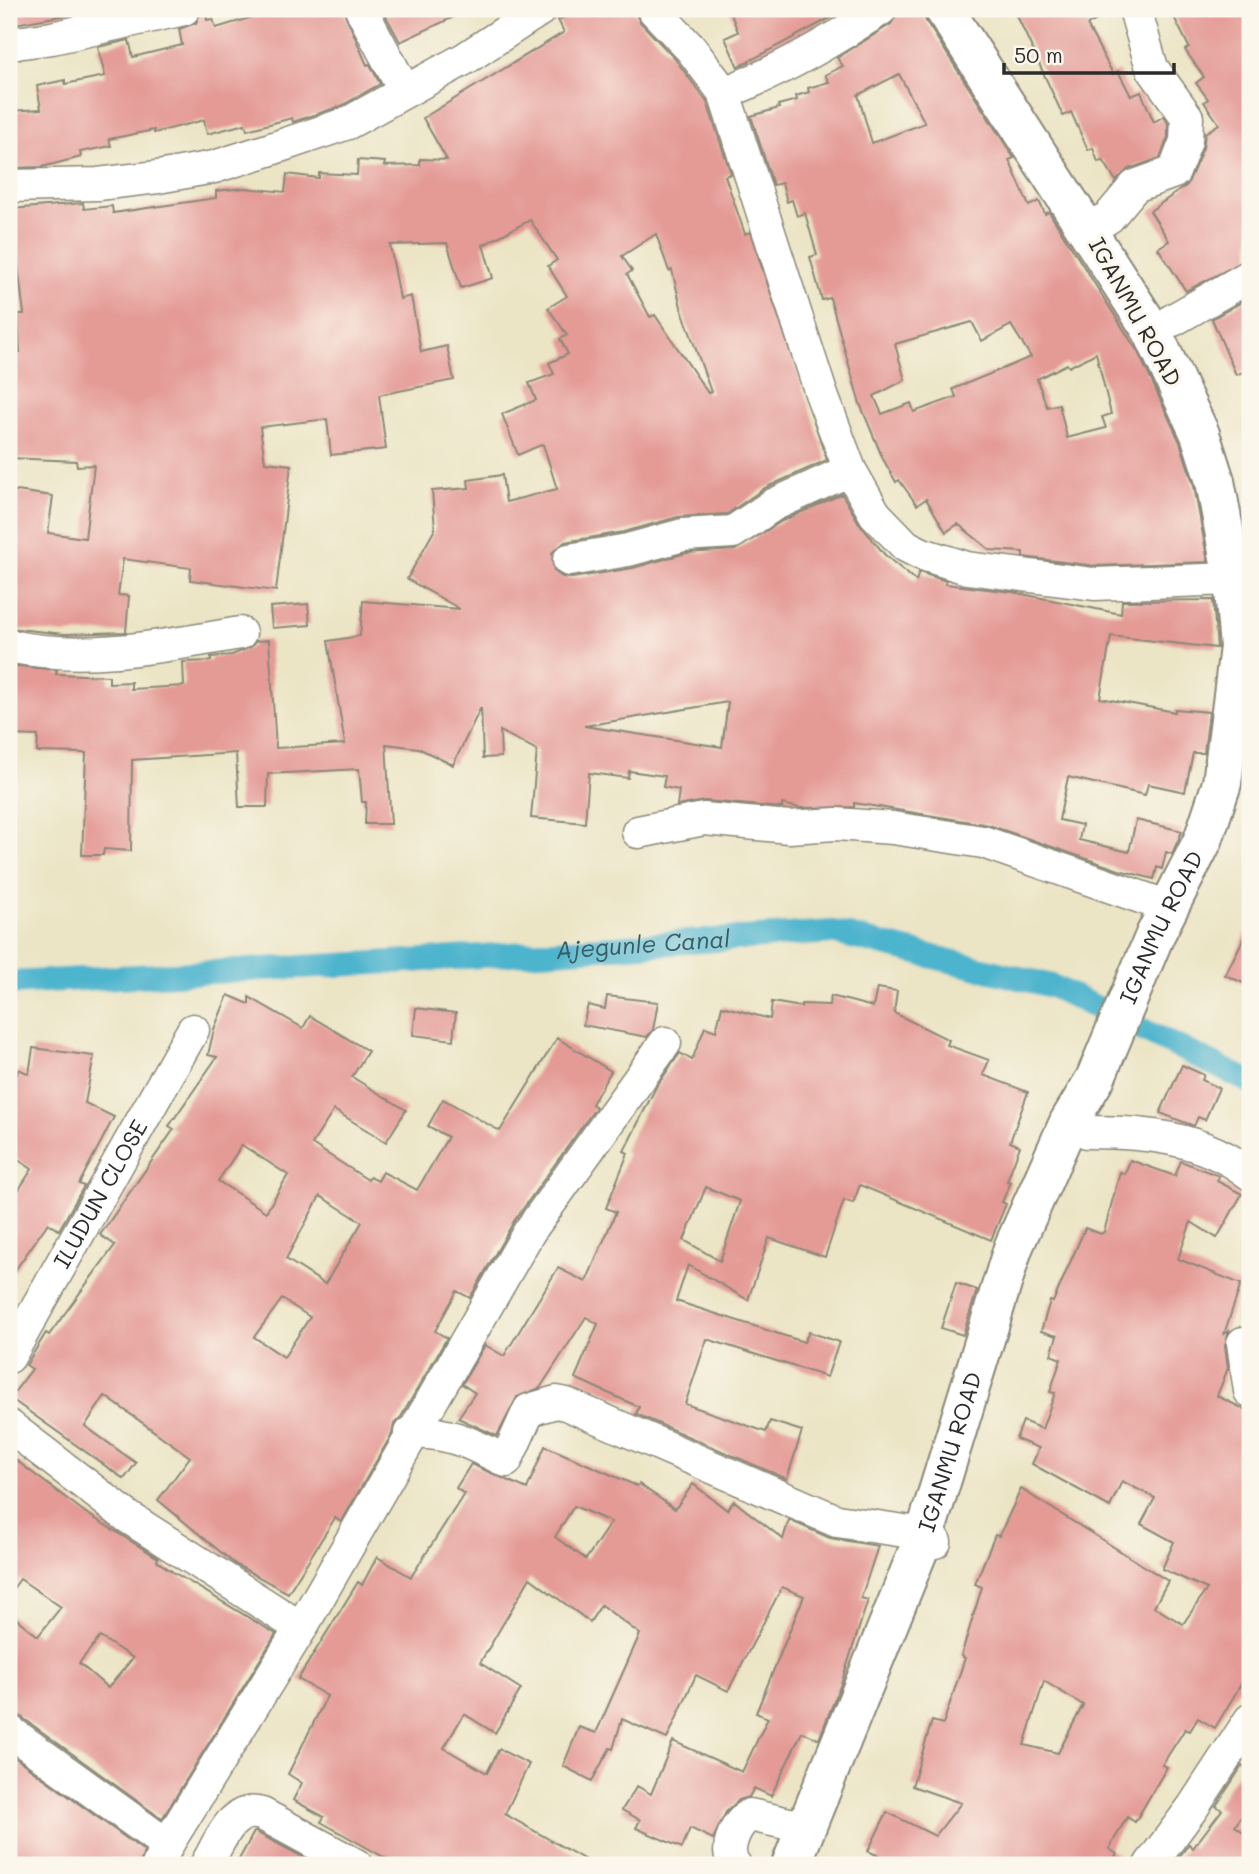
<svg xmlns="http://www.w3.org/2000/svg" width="1259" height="1874" font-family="Mali,sans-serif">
	<rect width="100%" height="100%" fill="#fbf7ec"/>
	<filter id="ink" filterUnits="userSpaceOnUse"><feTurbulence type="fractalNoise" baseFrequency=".0143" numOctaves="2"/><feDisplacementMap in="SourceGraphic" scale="14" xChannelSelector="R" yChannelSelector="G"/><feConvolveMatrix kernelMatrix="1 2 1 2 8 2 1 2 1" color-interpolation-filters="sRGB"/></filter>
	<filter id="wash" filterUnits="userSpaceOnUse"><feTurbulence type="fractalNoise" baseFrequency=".00686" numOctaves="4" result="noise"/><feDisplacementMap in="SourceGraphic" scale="28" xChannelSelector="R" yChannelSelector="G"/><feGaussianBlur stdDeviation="1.57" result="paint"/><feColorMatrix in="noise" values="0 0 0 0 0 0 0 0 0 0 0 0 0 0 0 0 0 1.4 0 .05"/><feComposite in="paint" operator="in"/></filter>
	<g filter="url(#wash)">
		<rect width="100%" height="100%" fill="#ebe4c5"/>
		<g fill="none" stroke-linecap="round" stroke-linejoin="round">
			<path stroke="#4eb4cd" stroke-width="24" id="s1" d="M9,983L410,961L832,932L1052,986L1250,1082"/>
		</g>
		<g id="blocks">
			<g fill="#e49a95" fill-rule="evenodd">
				<polygon points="9,9 100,9 9,25"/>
				<polygon points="202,9 206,9 207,20 213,19 216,28 270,12 269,9 343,9 367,65 370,64 380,84 341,106 293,122 292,118 247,130 245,124 207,134 204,120 154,133 154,130 109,139 111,146 80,152 81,157 42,167 9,168 9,111 41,109 37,86 65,80 65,84 105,76 98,47 129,40 133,57 182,45 179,29 196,23"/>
				<polygon points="382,9 471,9 400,42"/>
				<path d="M582,9H633L640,22L675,59L707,102L731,174L725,176L745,234L750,232L827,460L765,488L727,514L678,517L624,532L565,542L552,553L554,571L562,577L572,578L633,568L686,553L735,550L782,521L842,494L859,523L885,555L916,581L919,572L946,581L945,584L1012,592L1121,614L1122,601L1213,600L1217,648L1111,636L1100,698L1175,712V709L1209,712L1204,753H1193L1185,792L1148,784L1145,795L1068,777L1059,820L1082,825L1079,840L1129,852L1136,820L1182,831L1172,854L1166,852L1162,869L1157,867L1154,879L1119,870L989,825L854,803V807L800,808L782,804V808L705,801L677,806L679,790L663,787L665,776L629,771L628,778L589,773L585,823L531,818L537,750L500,731L501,757L483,758L481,707L453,765L418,748L386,744L391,824H365L366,802H362L359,769L268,774L267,807H239L236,753L132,760L131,851L104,849L103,855H82L86,753L37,752L38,736L9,735V665L57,670L56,674L109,676V683L131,682V689L184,686L183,662L211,661V657L232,655L251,647L256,641L269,640L276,748L345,744L328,641L360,636L363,601L460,609L407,579L435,529L432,491L469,488L468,480L502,475L506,502L557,489L543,444L518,455L502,414L536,400L529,383L554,374L549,363L568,354L560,339L567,335L548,308L567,296L548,266L557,260L530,220L483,245L493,278L461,288L447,243L390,245L400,299L411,296L421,352L447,346L454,380L379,395L386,449L331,455L327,419L260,427L265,462L291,465L276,591L190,580L191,568L123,559L118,595L129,596L126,632L64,634L9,628V490L53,496L48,533L85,538L94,465L77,466L76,461L9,458V351L20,352L18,314H24L11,209L83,203L84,209L112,206L113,213L216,198V191L245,188L285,192L287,174L319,178V173L357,175L358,160L385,162L384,166L420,165V159L447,160L423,118L564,32L558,20ZM656,234L669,271L672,270L681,307L711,392L708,393L655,315L650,317L627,274L632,271L622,256ZM728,702L722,747L584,726Z"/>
				<polygon points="729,9 847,9 738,67 725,38 738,32"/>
				<path d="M899,9H922L926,21L1014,158L1009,160L1029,206L1039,201L1045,214L1049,212L1138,352L1180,442L1194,486L1208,562L1095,566L1023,557V552L990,550L958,524L946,532L926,499L917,505L899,480L896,482L883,459L860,404L830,298L822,300L810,257L817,255L805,213L797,216L792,200L787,202L782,183L773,185L751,116L779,108L778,105L797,100L796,96L809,92L808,88L829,82L825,75L843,66L837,58L891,24ZM899,74L925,123L872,143L858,95ZM972,322L982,341L1011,325L1031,357L953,389L956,397L914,412L911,403L882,414L874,396L905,380L895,344ZM1096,353L1111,414L1102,417L1106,428L1067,438L1059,404L1047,407L1037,379L1067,364L1069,367Z"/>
				<polygon points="1014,9 1117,9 1087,25 1113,74 1118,71 1131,96 1141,92 1154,122 1164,116 1168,123 1168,137 1160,158 1128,169 1116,181 1103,160 1098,162 1093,148 1088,150 1071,112 1063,116"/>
				<polygon points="1170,9 1250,9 1250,258 1186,291 1158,248 1169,241 1150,211 1187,185 1203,148 1205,133 1219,124 1204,102 1208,99 1196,83 1204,77 1185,50 1189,47"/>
				<polygon points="1247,299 1250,305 1250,369 1236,375 1212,319"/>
				<polygon points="308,604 310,625 272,628 270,607"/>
				<polygon points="1250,926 1250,986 1225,975"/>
				<path d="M877,988L897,991L894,1013L949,1040L947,1045L989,1060L983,1075L1028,1092L1010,1142L1020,1146L1007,1181L1011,1182L1002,1202L1006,1204L991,1240L860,1185L853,1203L844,1200L825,1257L769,1238L748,1300L688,1265L676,1301L804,1342L809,1332L839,1342L827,1377L707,1339L685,1404L766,1432L770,1421L802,1431L787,1479L636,1414L639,1407L575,1378L598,1324L586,1317L540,1388L517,1397L497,1436L458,1418L475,1393L462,1384L485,1345L504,1356L558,1268L586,1282L616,1212L606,1208L628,1153L624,1151L656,1087L680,1053L692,1060L705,1027L716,1031L722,1006L770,1019L772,1002L801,1007V1004L829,1005L831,996L873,1007ZM706,1187L740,1201L720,1261L684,1240Z"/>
				<path d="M228,995L249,1004V997L303,1028L310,1016L368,1051L352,1077L406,1110L386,1142L334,1110L312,1144L368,1180L370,1177L378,1181L383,1172L417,1190L448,1137L428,1126L443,1099L500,1131L557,1038L611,1071L592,1104L596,1107L594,1110L514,1221L470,1298L457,1291L435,1331L447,1338L401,1417L394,1424L392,1434L341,1522L335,1518L288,1593L235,1564L158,1500L190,1457L105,1396L85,1426L136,1463L124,1479L10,1398L32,1369L26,1365L46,1333L49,1335L115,1245L100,1235L174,1129L169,1126L217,1057L208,1055L214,1029ZM242,1145L288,1175L266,1212L218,1181ZM320,1196L362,1222L325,1284L286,1259ZM282,1299L310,1317L284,1357L254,1337Z"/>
				<polygon points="607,996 658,1002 653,1030 647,1037 583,1025 588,1005 605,1009"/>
				<polygon points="416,1008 456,1013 453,1040 413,1035"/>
				<polygon points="33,1048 94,1056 85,1103 114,1117 79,1184 84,1186 59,1230 48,1223 9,1279 9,1205 32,1169 9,1154 9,1090 19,1069 29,1074"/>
				<polygon points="1182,1065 1204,1075 1202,1080 1219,1088 1205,1120 1198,1117 1194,1126 1160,1113"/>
				<path d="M1130,1160L1175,1176L1181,1161L1219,1176L1217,1181L1242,1194L1217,1238L1191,1222L1178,1259L1241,1284L1224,1334L1229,1331L1225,1345L1228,1368L1217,1396L1250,1412V1669L1215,1728L1198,1718L1190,1731L1185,1729L1162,1765L1167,1767L1135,1822L1127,1817L1109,1849L1117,1854L1109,1865H873L879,1856L868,1851L887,1812L935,1836L961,1803L912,1786L932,1721L943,1724L965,1658L961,1656L982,1587L975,1584L995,1535L999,1536L1021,1489L1168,1581L1154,1607L1183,1624L1207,1589L1162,1569L1174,1542L1141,1524L1155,1498L1122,1481L1110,1507L1032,1464L1039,1448L1016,1439L1023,1421L1042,1429L1055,1393L1050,1392L1061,1359L1051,1355L1057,1336L1041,1331L1050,1301L1053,1302L1085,1228L1101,1234L1104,1232L1120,1172L1125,1174ZM1044,1681L1083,1705L1058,1753L1024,1745Z"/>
				<polygon points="956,1283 977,1290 963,1335 941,1328"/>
				<path d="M545,1446L637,1486L639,1484L675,1509L693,1484L727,1510L734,1501L783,1539L789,1520L830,1538L878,1546L861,1598L868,1600L842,1681L819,1739L802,1732L771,1796L754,1788L749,1797L739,1800L726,1812L713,1839L690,1828L682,1848L636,1828L640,1820L622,1810L637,1786L651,1794L673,1741L742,1772L768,1718L756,1713L804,1596L782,1587L728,1691L696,1675L667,1739L622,1719L613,1749L610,1748L592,1781L563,1766L579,1727L596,1733L640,1634L601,1605L590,1622L530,1578L480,1663L521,1689L495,1733L464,1714L444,1748L487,1773L499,1749L529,1764L505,1814L594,1865H398L321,1822L324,1817L293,1800L302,1783L288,1774L327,1696L298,1679L358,1582L362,1585L377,1557L411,1577L464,1494L456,1488L471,1464L527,1489ZM574,1506L611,1522L586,1559L555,1537Z"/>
				<path d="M9,1455L86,1513L158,1558L157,1561L173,1572L276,1634L162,1819L20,1716L9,1713V1613L38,1636L61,1607L20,1579L9,1594ZM100,1637L133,1658L108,1688L79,1663Z"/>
				<polygon points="9,1753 144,1851 140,1865 9,1865"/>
				<polygon points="1242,1766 1250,1772 1250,1805 1235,1826 1250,1837 1250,1865 1173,1865 1189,1844 1193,1848 1222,1810 1216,1806"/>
				<polygon points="254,1832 256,1832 318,1865 236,1865"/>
			</g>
		</g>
	</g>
	<g filter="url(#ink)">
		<use href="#blocks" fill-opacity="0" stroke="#8b8878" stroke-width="2"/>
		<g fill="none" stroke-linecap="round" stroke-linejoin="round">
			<defs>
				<g id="minor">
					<polyline points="361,9 404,90"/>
					<polyline points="653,9 691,49 724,93 821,393 850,470 875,514 906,546 922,554 967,568 1094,584 1233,579"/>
					<polyline points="9,44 52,38 184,9"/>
					<path d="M724,93C781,71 830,42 881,9"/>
					<polyline points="9,186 98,184 158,177 214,167 268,150 348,123 466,58 541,9"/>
					<polyline points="1089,229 1109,217 1135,186 1174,172 1186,141 1187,117 1152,68 1135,9"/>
					<polyline points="1173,320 1250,276"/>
					<polyline points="569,560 628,550 683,535 733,532 773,505 850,470"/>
					<path d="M9,646C85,662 165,646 240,633"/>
					<polyline points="638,832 704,819 789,827 836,824 893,828 983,842 1169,907"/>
					<path d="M1087,1132C1145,1132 1203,1137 1250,1174"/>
					<polyline points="1243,1343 1250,1391"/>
					<path id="s2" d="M9,1357L193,1030"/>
					<polyline points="9,1426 128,1517 301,1628"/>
					<path d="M410,1433C447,1430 474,1445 506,1461L529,1410L556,1402L566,1404L837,1521L925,1534L935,1542"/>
					<polyline points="9,1731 167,1845"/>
					<polyline points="158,1865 167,1845 301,1628 529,1232 665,1043"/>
					<path d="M206,1865C220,1842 231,1805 262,1814L356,1865"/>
					<path d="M735,1865C723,1851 735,1824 750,1815L807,1828"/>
					<polyline points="1150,1865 1193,1807 1250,1720"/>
				</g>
				<g id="major">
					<path id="s3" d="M791,1865L925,1534L1013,1248L1069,1122L1095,1079L1155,935L1203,840L1222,783L1239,647L1233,579L1215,481L1200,434L1152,331L944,9"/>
				</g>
			</defs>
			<use href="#minor" stroke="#8b8878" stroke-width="35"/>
			<use href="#major" stroke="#8b8878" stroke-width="42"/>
			<use href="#minor" stroke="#fff" stroke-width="32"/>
			<use href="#major" stroke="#fff" stroke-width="38"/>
		</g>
	</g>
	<g text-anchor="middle" stroke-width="6" stroke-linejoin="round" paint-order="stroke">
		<g font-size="23" fill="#2b2b2b" stroke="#fbf7ec">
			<text transform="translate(1135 312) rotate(61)" y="8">IGANMU ROAD</text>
			<text dy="8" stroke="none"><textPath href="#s3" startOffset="1010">IGANMU ROAD</textPath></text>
			<text dy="8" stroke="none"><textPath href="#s2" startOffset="187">ILUDUN CLOSE</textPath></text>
			<text dy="8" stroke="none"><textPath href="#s3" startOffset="443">IGANMU ROAD</textPath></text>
		</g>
		<g font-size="24" font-style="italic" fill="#375b64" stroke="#fbf7ec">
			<text dy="8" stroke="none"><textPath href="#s1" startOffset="635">Ajegunle Canal</textPath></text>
		</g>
	</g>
	<rect width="1259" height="1874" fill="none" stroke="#fbf7ec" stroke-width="35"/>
	<path d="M1004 63v10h170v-10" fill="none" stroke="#2b2b2b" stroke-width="3.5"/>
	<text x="1014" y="63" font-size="21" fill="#2b2b2b" stroke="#fbf7ec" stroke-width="5" paint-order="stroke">50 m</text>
</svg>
